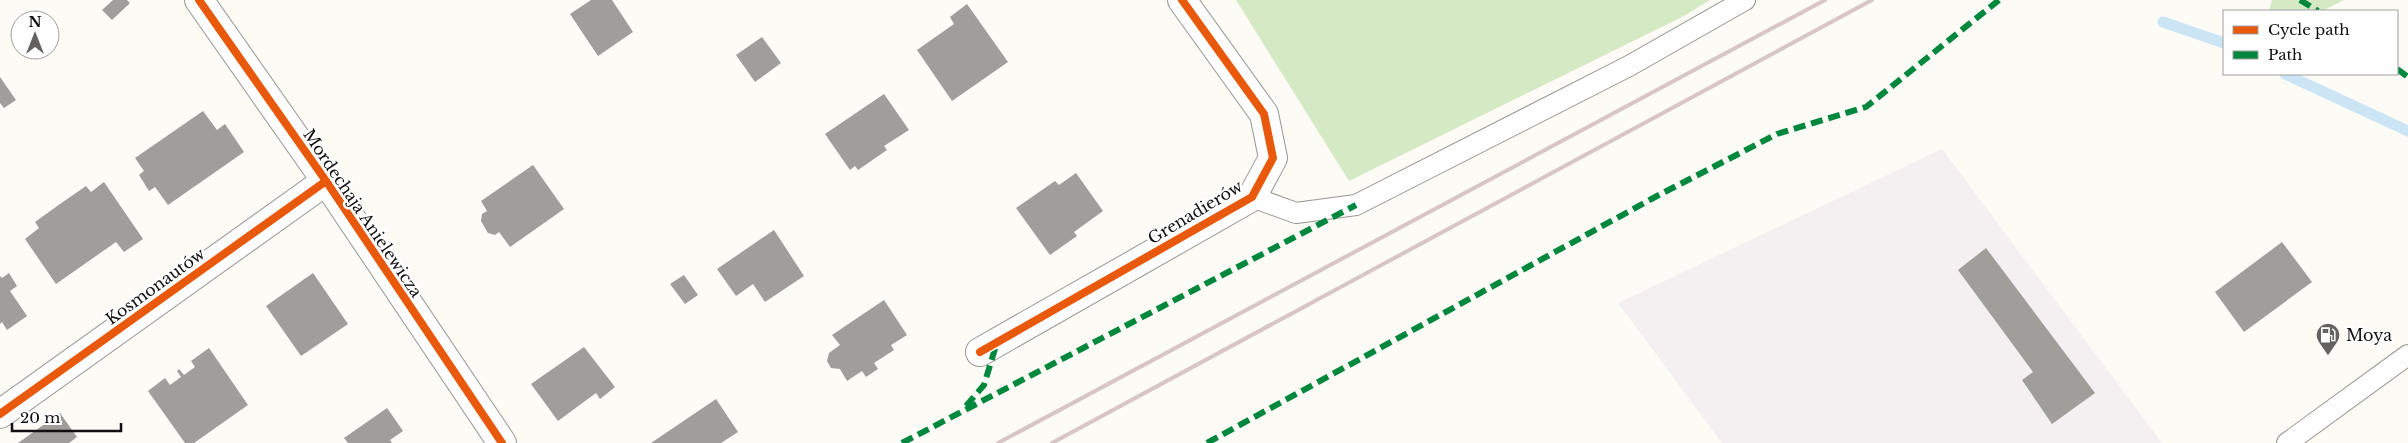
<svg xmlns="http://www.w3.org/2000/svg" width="2408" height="443" font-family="'Libre Baskerville',serif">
	<rect width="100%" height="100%" fill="#fcfbf5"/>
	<polygon fill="#f4eff1" points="1942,149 2162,443 1722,443 1618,303"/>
	<g fill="#d4e9c4">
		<polygon points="1236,0 1710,0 1684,16 1349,181"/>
		<polygon points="2272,0 2344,0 2322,11 2269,11"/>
	</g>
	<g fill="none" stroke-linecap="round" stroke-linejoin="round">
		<g stroke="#cce5f5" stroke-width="11">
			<polyline points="2163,22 2224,43"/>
			<polyline points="2285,74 2408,131"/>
		</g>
	</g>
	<g fill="#a09e9a">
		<polygon points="113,0 127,0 130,3 112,20 102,10"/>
		<polygon points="591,0 612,0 633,32 598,56 570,14"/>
		<polygon points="967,4 1008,62 952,101 917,50 954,24 950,17"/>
		<polygon points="762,37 781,63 755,82 736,55"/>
		<polygon points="0,77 16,100 4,108 0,103"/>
		<polygon points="884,94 909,130 884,146 887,150 858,170 855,166 850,170 825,134"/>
		<polygon points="203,111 217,130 225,124 244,152 168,205 155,187 149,191 139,175 144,171 135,158"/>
		<polygon points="533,165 564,209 510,247 499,232 495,235 488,233 481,221 482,214 487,211 481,201"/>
		<polygon points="1076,173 1103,211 1074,232 1077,236 1050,255 1016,208 1055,181 1059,185"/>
		<polygon points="104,182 143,239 124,252 116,242 56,284 25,239 39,228 35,222 60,204 86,186 91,192"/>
		<polygon points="774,230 804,276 765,302 753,284 736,296 717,269"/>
		<polygon points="2282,242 2312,282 2244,332 2215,292"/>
		<polygon points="1986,248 2095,393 2052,424 2022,380 2033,372 1958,270"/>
		<polygon points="9,273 17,286 10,291 27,316 7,330 2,322 0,324 0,276 2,278"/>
		<polygon points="313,273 348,324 301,356 266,306"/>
		<polygon points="684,275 698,295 685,304 670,284"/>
		<polygon points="884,300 907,335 891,345 894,350 874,363 878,369 866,377 862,371 847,381 840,369 831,368 827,361 829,353 840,345 832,335"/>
		<polygon points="584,347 615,387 600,399 596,393 558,421 531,384"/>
		<polygon points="209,348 248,405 194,443 185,443 148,391 165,378 170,385 181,377 177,371 179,369 184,375 195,367 191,361"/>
		<polygon points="716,399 738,432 721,443 651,443"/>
		<polygon points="387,408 403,431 390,440 392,443 348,443 344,438"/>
		<polygon points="60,413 77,437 69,443 18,443"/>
	</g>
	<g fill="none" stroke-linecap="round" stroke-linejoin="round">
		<defs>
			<g id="service">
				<polyline points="1252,197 1296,213 1356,205 1629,66 1745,0"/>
				<polyline points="2287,443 2408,355"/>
			</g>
			<g id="minor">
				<polyline points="199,0 326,181 502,443"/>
				<polyline points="980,352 1252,197 1273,158 1264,114 1182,0"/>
				<polyline points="0,414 326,181"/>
			</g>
		</defs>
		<use href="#service" stroke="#969693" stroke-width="22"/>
		<use href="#minor" stroke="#969693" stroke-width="30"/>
		<use href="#service" stroke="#fffefe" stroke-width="20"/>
		<use href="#minor" stroke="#fffefe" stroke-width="28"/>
		<g stroke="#d8c6c5" stroke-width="4">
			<polyline points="998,443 1825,0"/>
			<polyline points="1052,443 1872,0"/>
		</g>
		<g stroke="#00873e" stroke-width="6" stroke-dasharray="12 6" stroke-linecap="butt">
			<polyline points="2300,0 2318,11"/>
			<polyline points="2397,69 2408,77"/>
			<polyline points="966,406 984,385 997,342"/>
			<polyline points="902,443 1356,205"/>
			<polyline points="1207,443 1657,196 1777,134 1866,107 1999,0"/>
		</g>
		<defs>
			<g id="cycleway">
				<polyline points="199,0 326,181 502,443"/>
				<polyline points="980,352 1252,197 1273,158 1264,114 1182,0"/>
				<polyline points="0,414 326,181"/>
			</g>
		</defs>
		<use href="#cycleway" stroke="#fff" stroke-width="11"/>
		<use href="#cycleway" stroke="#e8590c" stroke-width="8"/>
	</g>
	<defs>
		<symbol id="fuel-pin" viewBox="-11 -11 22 30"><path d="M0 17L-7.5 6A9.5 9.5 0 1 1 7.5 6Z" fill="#636260" stroke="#fff"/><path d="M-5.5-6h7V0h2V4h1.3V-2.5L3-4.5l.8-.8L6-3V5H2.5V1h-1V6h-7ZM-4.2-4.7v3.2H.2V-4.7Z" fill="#fff"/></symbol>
	</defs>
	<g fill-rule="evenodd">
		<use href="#fuel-pin" x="2314" y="321" width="28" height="38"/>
	</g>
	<g text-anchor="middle" stroke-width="5" stroke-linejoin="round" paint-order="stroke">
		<g font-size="16" fill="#101010" stroke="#fff">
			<text transform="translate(1195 212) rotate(-31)" y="6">Grenadierów</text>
			<text transform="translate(363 213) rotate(56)" y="6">Mordechaja Anielewicza</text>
			<text transform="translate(155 286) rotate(-36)" y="6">Kosmonautów</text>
		</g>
		<g font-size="16" fill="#101010" stroke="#fff" text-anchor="start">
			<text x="2346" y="341">Moya</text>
		</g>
	</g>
	<rect x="2223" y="10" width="175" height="65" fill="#ffffff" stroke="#9f9f9f"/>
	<rect x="2233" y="26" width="25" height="8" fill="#e8590c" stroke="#9f9f9f"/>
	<text x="2268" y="35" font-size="15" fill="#101010">Cycle path</text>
	<rect x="2233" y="51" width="25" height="8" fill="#00873e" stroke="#9f9f9f"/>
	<text x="2268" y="60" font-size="15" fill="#101010">Path</text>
	<g transform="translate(35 35)"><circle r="24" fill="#ffffff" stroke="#9f9f9f"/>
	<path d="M0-4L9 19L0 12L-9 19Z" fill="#636260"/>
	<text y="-8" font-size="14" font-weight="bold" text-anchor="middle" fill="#101010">N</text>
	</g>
	<path d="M12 423v8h109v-8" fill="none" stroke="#101010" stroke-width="2.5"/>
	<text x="20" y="423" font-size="15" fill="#101010" stroke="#ffffff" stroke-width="4" paint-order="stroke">20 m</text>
</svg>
